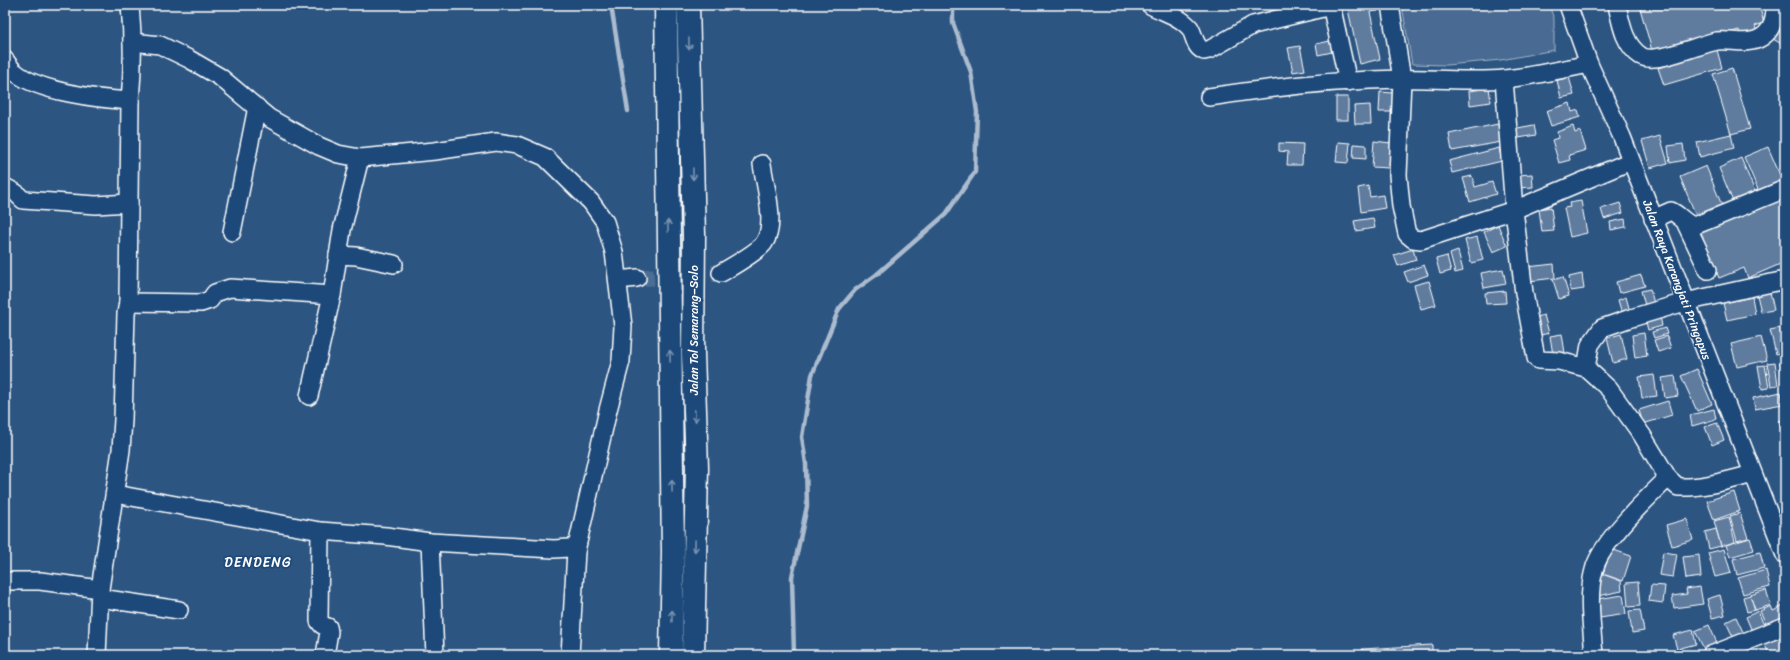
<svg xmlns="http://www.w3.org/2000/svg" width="1790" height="660" font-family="Sriracha,sans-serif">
	<rect width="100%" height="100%" fill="#2c5582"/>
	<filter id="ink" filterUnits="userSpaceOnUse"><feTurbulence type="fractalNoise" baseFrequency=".025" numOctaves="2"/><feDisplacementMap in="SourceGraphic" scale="8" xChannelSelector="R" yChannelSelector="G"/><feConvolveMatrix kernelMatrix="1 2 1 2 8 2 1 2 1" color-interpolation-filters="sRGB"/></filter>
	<g filter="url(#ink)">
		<polygon fill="#486b92" stroke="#a4b5c8" points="1402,5 1549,5 1554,19 1554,50 1501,60 1446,65 1412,64"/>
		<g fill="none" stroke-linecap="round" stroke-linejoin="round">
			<g stroke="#acbcce" stroke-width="4.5">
				<polyline points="611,5 628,111"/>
				<polyline points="794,655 792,577 807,506 806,464 802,437 812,375 839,309 855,290 876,275 946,214 975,172 977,112 971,72 953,23 953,5"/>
			</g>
		</g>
		<g fill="#5e7c9f" stroke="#fff">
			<polygon points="1347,5 1377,5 1378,11 1370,12 1380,59 1360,64"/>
			<polygon points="1639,5 1759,5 1764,23 1755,26 1757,32 1740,36 1739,30 1653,54"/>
			<polygon points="1785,17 1785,46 1773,39"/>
			<polygon points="1330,41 1332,52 1318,55 1316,44"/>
			<polygon points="1300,46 1305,70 1293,72 1288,48"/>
			<polygon points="1717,50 1722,68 1664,85 1658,68"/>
			<polygon points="1732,68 1750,129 1731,134 1713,74"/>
			<polygon points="1569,77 1574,95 1561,98 1557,80"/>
			<polygon points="1489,88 1491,102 1470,105 1469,91"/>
			<polygon points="1380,92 1393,93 1392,112 1379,112"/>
			<rect x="1336" y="97" width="12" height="23"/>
			<polygon points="1570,103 1572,112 1578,110 1580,117 1551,126 1546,111"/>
			<polygon points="1370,105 1371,124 1355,124 1354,106"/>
			<polygon points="1498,124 1501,142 1452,151 1449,134"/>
			<polygon points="1534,125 1536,135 1513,139 1512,129"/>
			<polygon points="1573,126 1575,133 1580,131 1586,150 1569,155 1570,160 1559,163 1552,140 1558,138 1557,132"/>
			<polygon points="1731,134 1734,148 1700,157 1697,142"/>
			<polygon points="1660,136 1668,163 1650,168 1642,141"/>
			<polygon points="1374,141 1391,143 1389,168 1372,167"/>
			<polygon points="1338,142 1350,143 1348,163 1336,162"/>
			<polygon points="1279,143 1303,144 1302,165 1287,165 1288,152 1279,151"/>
			<polygon points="1354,144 1366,145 1366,159 1353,158"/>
			<polygon points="1683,144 1685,160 1670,163 1668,146"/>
			<polygon points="1768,147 1783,182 1759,192 1744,157"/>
			<polygon points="1499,148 1502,161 1452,173 1449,161"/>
			<polygon points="1741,158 1756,194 1734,204 1719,168"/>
			<polygon points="1706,166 1723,208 1697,218 1680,177"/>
			<polygon points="1532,174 1533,187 1519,188 1518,175"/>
			<polygon points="1472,176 1475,187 1492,182 1496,194 1470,202 1463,178"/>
			<polygon points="1368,186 1370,197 1383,195 1385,208 1361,212 1358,188"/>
			<polygon points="1785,197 1785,262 1748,278 1744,268 1719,278 1700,232"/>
			<polygon points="1581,201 1587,233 1570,237 1564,208 1570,207 1569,203"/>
			<polygon points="1620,203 1623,213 1604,219 1601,209"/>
			<polygon points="1551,207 1554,231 1542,232 1539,209"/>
			<polygon points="1373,218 1375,228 1356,231 1354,221"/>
			<polygon points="1625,219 1626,227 1611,230 1610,222"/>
			<polygon points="1498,225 1507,246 1493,252 1484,232"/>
			<polygon points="1477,237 1483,260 1471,263 1465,240"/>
			<polygon points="1413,249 1416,260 1398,266 1394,255"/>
			<polygon points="1458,251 1463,271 1455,273 1450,254"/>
			<polygon points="1447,256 1451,271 1440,274 1436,259"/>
			<polygon points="1554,264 1555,278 1529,281 1527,267"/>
			<polygon points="1424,265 1428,275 1408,282 1404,272"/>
			<polygon points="1503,269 1506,284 1484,288 1481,273"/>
			<polygon points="1582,274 1584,289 1571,291 1569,277"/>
			<polygon points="1641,275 1645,286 1619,293 1616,282"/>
			<polygon points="1563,277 1569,296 1559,299 1553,280"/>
			<polygon points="1429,281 1436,305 1421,309 1414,285"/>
			<polygon points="1650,289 1655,307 1646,309 1641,291"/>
			<polygon points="1505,291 1506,303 1486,304 1485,293"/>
			<polygon points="1770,292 1774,310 1761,312 1757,295"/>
			<polygon points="1626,297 1631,315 1623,317 1618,300"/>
			<polygon points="1752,297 1755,314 1727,320 1723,303"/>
			<polygon points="1544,315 1549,333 1537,336 1533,318"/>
			<polygon points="1660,316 1662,326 1648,330 1645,319"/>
			<polygon points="1665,328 1667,334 1654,338 1652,332"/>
			<polygon points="1780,328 1785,352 1776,354 1770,330"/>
			<polygon points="1644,333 1647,356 1635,358 1632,335"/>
			<polygon points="1562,334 1565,353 1553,355 1550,336"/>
			<polygon points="1621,334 1627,359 1613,363 1607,338"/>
			<polygon points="1667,336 1671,348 1658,352 1654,340"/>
			<polygon points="1761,337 1767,360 1737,367 1731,344"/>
			<polygon points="1775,362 1778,385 1771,386 1767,363"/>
			<polygon points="1785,362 1785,383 1784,383 1780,363"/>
			<polygon points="1765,365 1769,388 1762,389 1758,366"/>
			<polygon points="1697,369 1712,404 1697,411 1681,376"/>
			<polygon points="1654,375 1657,396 1642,398 1639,377"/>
			<polygon points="1675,376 1678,396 1665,398 1662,378"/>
			<polygon points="1781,392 1783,404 1755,409 1753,398"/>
			<polygon points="1668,401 1672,415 1643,424 1639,410"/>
			<polygon points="1714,409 1716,419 1692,426 1690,415"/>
			<polygon points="1785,420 1785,444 1779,421"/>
			<polygon points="1717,423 1724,440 1712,445 1705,427"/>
			<polygon points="1734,492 1740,511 1714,520 1707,501"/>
			<polygon points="1740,513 1748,538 1737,541 1730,516"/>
			<polygon points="1729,517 1735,542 1721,546 1714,521"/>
			<polygon points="1687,519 1693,540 1672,546 1666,525"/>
			<polygon points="1716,529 1721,546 1709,549 1705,532"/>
			<polygon points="1750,538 1754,550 1730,557 1726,545"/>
			<polygon points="1611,549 1631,556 1623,581 1603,574"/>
			<polygon points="1724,549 1731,573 1715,577 1708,553"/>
			<polygon points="1663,552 1677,554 1673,577 1659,575"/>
			<polygon points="1760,552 1764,568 1737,575 1733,559"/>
			<polygon points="1699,555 1701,577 1686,579 1683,557"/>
			<polygon points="1766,570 1770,587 1743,594 1738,578"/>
			<polygon points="1605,575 1621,581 1622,591 1598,596 1594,577"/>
			<polygon points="1638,582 1640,606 1628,607 1626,583"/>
			<polygon points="1651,585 1665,586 1663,603 1649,601"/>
			<polygon points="1700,587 1703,604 1674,608 1672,596 1687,594 1686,589"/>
			<polygon points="1766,590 1771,605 1755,610 1750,595"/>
			<polygon points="1623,595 1626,614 1600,618 1597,599"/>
			<polygon points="1720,595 1725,615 1712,618 1707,599"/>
			<polygon points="1750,595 1755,610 1747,612 1743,597"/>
			<polygon points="1785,605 1785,620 1768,628 1760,611 1771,606 1773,611"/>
			<polygon points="1640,610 1644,631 1632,633 1629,611"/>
			<polygon points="1758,611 1766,630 1754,636 1746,617"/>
			<polygon points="1736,617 1744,634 1734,639 1726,622"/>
			<polygon points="1709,625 1717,643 1704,649 1695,631"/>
			<polygon points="1693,630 1696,644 1677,649 1673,635"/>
			<polygon points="1781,632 1785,640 1785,648 1770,655 1763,642"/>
			<polygon points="1432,645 1432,655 1355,655 1355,653 1363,653 1362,649"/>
		</g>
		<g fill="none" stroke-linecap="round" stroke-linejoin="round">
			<polyline stroke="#4c6e95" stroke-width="17" stroke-dasharray="17 8" stroke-linecap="butt" points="637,278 721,273"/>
			<defs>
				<g id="minor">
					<path d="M1150,5C1163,12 1180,16 1190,28C1195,36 1194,47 1204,51L1209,50L1253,25L1331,6"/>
					<polyline points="1331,5 1348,82"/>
					<polyline points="1390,5 1402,79 1398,175 1401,206 1407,234 1413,239 1421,240 1514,210 1631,161"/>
					<polyline points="1568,5 1589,64 1622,137 1785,555"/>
					<path d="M1617,5C1621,23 1624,45 1641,56C1656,65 1699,44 1717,41C1731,39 1749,46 1762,37C1773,30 1775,17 1775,5"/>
					<polyline points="132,42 160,45 189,59 220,77 269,118 319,146 338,154 360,158 435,151 496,142 517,145 545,157 591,202 605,222 614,252 623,326 621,361 608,410 576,551"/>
					<path d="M5,60C8,64 11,69 15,72C38,92 100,99 130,101"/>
					<path d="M1504,79L1514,210L1524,293L1536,358L1538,360L1559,361L1586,368L1595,376L1609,389L1642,435L1668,478L1678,487C1704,488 1729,480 1753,474"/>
					<path d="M1209,97C1273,87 1338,80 1402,79C1437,78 1471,82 1505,79C1534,76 1561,70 1589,64"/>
					<polyline points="5,187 16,193 23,200 96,205 129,203"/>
					<path d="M1653,219L1671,211C1680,215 1684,223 1694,226L1785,189"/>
					<polyline points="1686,224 1708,270"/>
					<polyline points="232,232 257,107"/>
					<polyline points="338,255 356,256 394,264"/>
					<path d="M721,273C731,267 758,252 764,243C777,225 765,186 762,164"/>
					<polyline points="618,280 637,278"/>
					<polyline points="128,302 201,303 210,300 215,293 230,288 332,295"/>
					<polyline points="1586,368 1590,345 1602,328 1628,319 1685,302 1785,280"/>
					<polyline points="309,396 332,295 342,230 360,158"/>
					<polyline points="115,494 320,531 386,536 430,542 554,549 569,548 576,551 570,655"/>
					<polyline points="320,531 319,621 322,625 328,627 329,632 325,655"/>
					<polyline points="430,542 435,655"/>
					<polyline points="5,581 40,581 100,589"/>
					<polyline points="100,598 179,610"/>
					<path d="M97,655L100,589L121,450L123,420L126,314L128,302L130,101C133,69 133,37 130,5"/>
					<path d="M1594,655C1592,629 1587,594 1594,570C1600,543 1648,497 1668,478"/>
					<polyline points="1711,655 1785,626"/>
				</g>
				<g id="highway">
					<polyline points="666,5 673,552 671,655"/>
					<polyline points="688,5 694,235 693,354 697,468 693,655"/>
				</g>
			</defs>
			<use href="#minor" stroke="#fff" stroke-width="20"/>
			<use href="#highway" stroke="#fff" stroke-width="25"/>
			<use href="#minor" stroke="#1f4a7a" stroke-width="17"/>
			<use href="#highway" stroke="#1f4a7a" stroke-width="22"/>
		</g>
		<defs><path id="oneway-shaft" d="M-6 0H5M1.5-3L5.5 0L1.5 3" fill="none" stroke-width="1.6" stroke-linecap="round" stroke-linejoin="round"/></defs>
		<g stroke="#7992af">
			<use href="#oneway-shaft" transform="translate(689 44) rotate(89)"/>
			<use href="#oneway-shaft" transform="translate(693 174) rotate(89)"/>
			<use href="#oneway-shaft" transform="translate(668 226) rotate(-91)"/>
			<use href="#oneway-shaft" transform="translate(670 356) rotate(-91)"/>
			<use href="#oneway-shaft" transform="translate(695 416) rotate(88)"/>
			<use href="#oneway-shaft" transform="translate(672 486) rotate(-91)"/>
			<use href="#oneway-shaft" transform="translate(695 546) rotate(91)"/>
			<use href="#oneway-shaft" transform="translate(672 616) rotate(-89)"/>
		</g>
	</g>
	<g text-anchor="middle" stroke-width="3.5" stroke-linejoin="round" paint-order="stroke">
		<g font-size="12" fill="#fff" stroke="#1f4a7a">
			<text transform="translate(1677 280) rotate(69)" y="4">Jalan Raya Karangjati Pringapus</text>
			<text transform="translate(694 330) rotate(-90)" y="4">Jalan Tol Semarang–Solo</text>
		</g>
		<g font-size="14" letter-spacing="1" fill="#fff" stroke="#1f4a7a">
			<text x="258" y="567">DENDENG</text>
		</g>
	</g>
	<rect width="1790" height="660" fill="none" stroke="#1f4a7a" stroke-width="20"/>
	<rect x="10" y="10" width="1770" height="640" fill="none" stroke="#fff" stroke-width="1.5" filter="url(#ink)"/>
</svg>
